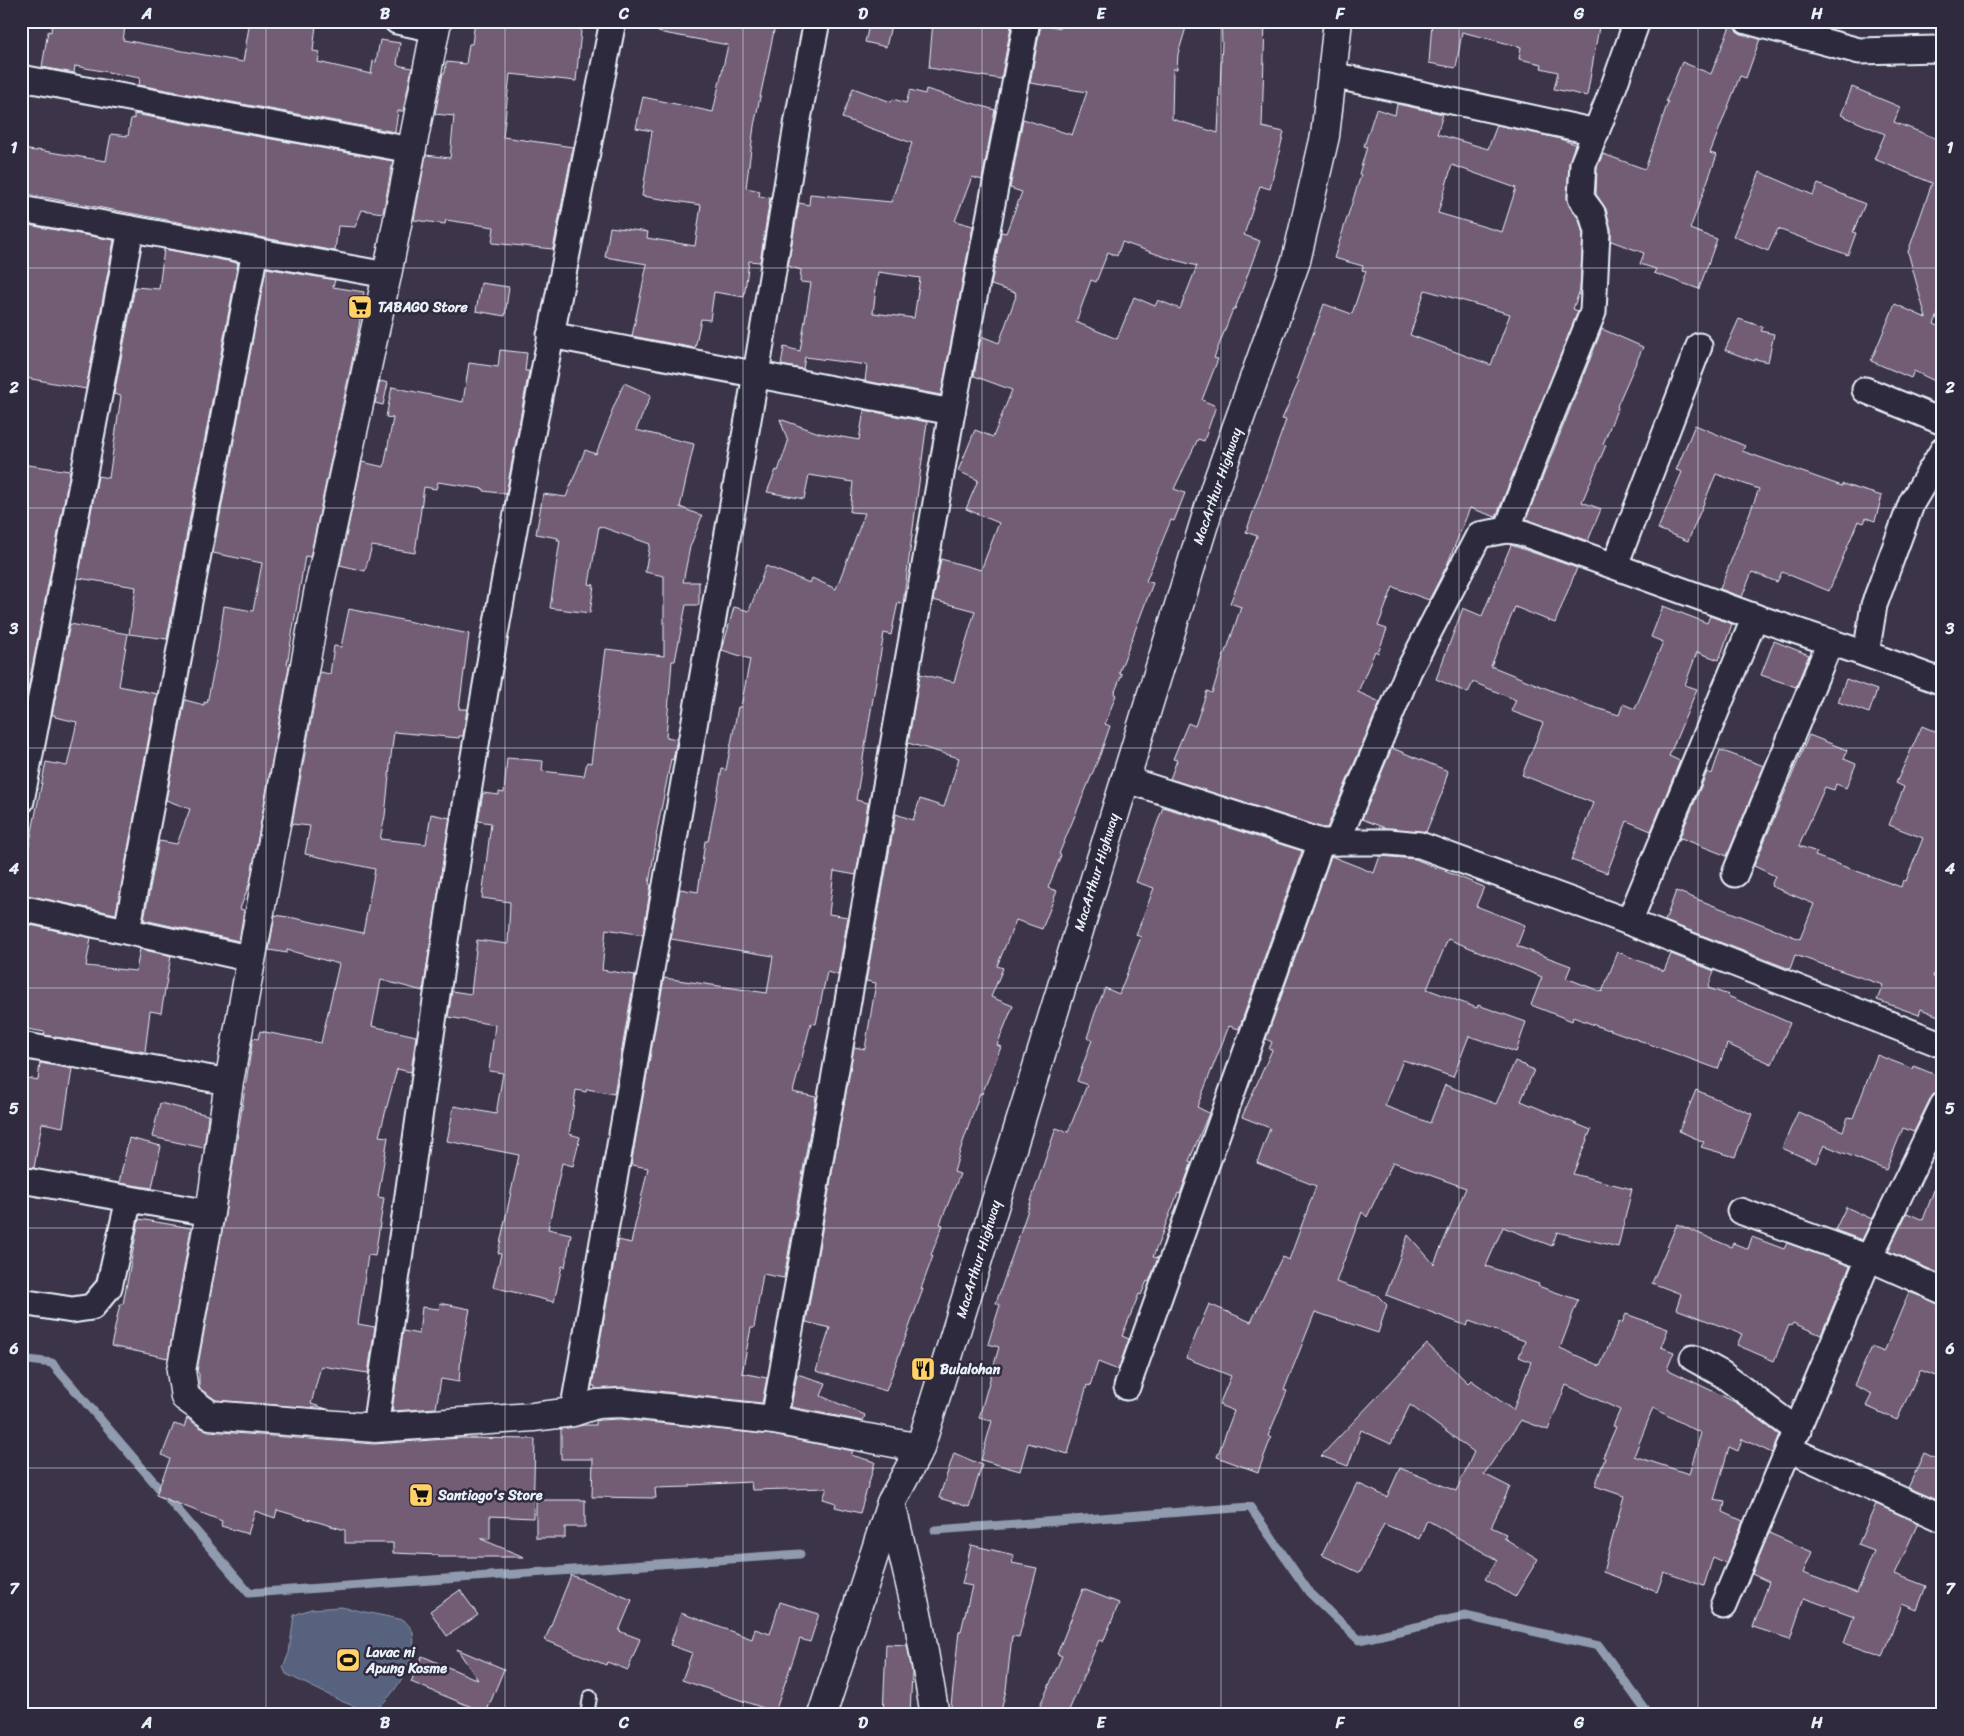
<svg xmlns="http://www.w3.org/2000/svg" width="1964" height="1736" font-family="Sriracha,sans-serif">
	<rect width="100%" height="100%" fill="#3c3448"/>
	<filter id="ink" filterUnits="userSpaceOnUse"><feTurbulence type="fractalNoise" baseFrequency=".02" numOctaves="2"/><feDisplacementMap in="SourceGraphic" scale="10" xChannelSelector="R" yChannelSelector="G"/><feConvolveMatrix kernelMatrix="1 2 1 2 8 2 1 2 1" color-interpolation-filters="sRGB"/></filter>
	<g filter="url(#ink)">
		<path fill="#56627e" stroke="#909baf" d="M341,1607L404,1620C407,1624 412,1628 413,1633C418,1656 398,1690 381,1705C377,1708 371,1710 366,1711L341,1701L286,1674L283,1667L289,1653L294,1615L311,1609Z"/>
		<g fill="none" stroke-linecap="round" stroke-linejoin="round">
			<g stroke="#909baf" stroke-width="9">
				<polyline points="21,1359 52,1363 249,1593 800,1554"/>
				<polyline points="935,1530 1250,1507 1309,1592 1359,1640 1465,1616 1599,1646 1649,1715"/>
			</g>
		</g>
		<g fill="#725d74" stroke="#e8f1f8" fill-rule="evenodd">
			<polygon points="52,21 126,21 123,40 243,62 250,21 276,21 316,25 313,51 320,52 318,62 371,74 373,61 376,62 380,40 400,43 397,65 412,68 403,111 398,111 395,132 139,85 140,78 75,66 74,73 42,67 48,31 51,32"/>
			<polygon points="475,21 582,21 576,81 510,74 503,137 573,147 553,249 492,243 494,227 446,220 445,224 414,220 426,155 450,158 454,116 435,114 443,73 445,73 446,62 466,64 469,44 472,44"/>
			<polygon points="659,21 776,21 754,126 746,188 760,191 759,196 770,198 760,262 749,261 744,297 714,292 710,320 701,319 695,348 632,336 647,264 605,257 610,227 648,232 647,238 695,246 701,205 642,196 652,131 636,128 643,97 713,112 728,45 658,32"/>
			<polygon points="870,21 892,21 886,47 865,42"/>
			<polygon points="933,21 1012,21 1001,79 929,68"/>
			<path d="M1062,21H1188L1178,54L1177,69H1173L1172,119L1218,133L1222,43L1221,21H1265L1262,127L1284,132L1270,189L1260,186L1244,235L1260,241L1235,309H1233L1214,358L1218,359L1202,400L1216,406L1204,441L1198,439L1174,489L1185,493L1174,521L1171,520L1146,581L1153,583L1119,673L1122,674L1114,694L1116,695L1105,724L1110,726L1100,755L1059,854L1061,855L1048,888L1057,891L1042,929L1016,920L997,966L1003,968L991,997L1013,1006L997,1045L1001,1047L982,1094L980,1093L960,1151L954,1172L960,1174L940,1224L943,1225L931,1255L933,1256L921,1289H923L886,1391L816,1371L830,1328L806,1322L854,1047L865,1049L876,983L866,981L896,814L913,820L920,799L944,807L959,758L908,743L920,674L954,682L975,611L933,600L941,559L981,570L999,523L966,509L978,480L958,471L975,430L993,437L1012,390L974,376L981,336L999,343L1016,296H1015L1016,293L991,285L1001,232L1006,233L1022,192L1010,188L1023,119L1072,135L1087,92L1030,83L1041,24L1061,28ZM1122,242L1165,257L1197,266L1180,309L1158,300L1155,306L1134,297L1117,339L1076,322L1091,280L1096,282L1108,252L1117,256Z"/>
			<polygon points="1432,21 1600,21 1587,96 1554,89 1558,72 1541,68 1542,64 1519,59 1521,47 1462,32 1456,68 1429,63"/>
			<polygon points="1732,21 1737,31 1760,39 1746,78 1740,76 1710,153 1717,155 1690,229 1717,239 1699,289 1654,273 1656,269 1640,264 1644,253 1611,241 1611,229 1606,209 1596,194 1597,167 1603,154 1645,169 1668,102 1666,101 1682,62 1711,74"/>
			<polygon points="1852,87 1900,107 1894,122 1943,141 1943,302 1934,324 1943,328 1943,385 1914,371 1911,378 1871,361 1895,304 1926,318 1908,252 1932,183 1874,159 1885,134 1841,115"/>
			<path d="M853,88L891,102L893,99L906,103L910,90L925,94L926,89L995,110L982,180L972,177L955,221L973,226L941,395L865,381L867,365L805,357L803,369L781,365L784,347L800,351L811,283L800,282L801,270L788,266L799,203L809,205L810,194L891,202L912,143L842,118ZM878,272L920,278L914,318L873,313Z"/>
			<path d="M1397,104L1443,114L1437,134L1488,149L1497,125L1557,138L1575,144L1569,163L1567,197L1569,206L1579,219L1583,234L1580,290L1573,309L1578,311L1496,517L1470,508L1447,565L1429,600L1393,587L1378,626L1387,629L1378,653L1375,651L1358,692L1380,702L1327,828H1323L1170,779L1177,760L1173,759L1188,723L1195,726L1207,691L1212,693L1226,649H1227L1241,607L1230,603L1257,536L1246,532L1286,420L1282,419L1299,381L1296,380L1324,304L1352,314L1366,271L1362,270L1363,266L1334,258L1361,175L1359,174L1367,147L1364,146L1376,109L1395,115ZM1452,165L1516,188L1502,232L1438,213ZM1425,290L1510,314L1491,365L1410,335Z"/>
			<polygon points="134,114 393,161 383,213 362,210 355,227 338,226 335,251 21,193 21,149 37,151 37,150 106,161 111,134 128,136 131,118 134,119"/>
			<polygon points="1760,172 1813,195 1818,184 1865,204 1853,232 1856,233 1848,255 1778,229 1768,251 1733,236"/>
			<polygon points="22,224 114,240 86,389 21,377"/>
			<polygon points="164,249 238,263 167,639 129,634 136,587 78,578 98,476 109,478 121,396 114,394 135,287 159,289"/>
			<polygon points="266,268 335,280 333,287 364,292 358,333 310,557 305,556 287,665 289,666 250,882 240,909 244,910 239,941 144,920 159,841 177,844 190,809 166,800 185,700 204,705 204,702 207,703 218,650 224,606 253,611 262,563 213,553"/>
			<polygon points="481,283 509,287 505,316 476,311"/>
			<polygon points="1739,319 1763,327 1761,331 1774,334 1768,362 1755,359 1754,361 1725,350"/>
			<polygon points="1602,329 1643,347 1617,406 1618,407 1603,444 1606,445 1582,502 1601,509 1588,541 1526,519"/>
			<polygon points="500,350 527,353 525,371 529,371 506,494 484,491 484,489 438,482 436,489 424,487 415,553 372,546 365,571 340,565 362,462 384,467 393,418 386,417 392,387 463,402 469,363 498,367"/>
			<polygon points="380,381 388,383 383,405 375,403"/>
			<polygon points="624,383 651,395 636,430 694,444 680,507 702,516 690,547 683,582 699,582 699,605 686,605 675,661 672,661 666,737 677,739 673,760 671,759 656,836 657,836 649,884 651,885 643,935 606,929 602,970 635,975 614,1094 587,1089 586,1092 576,1090 569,1134 580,1137 573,1166 562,1163 548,1229 571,1234 565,1267 562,1266 554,1302 493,1287 501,1254 498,1253 519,1155 447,1141 454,1106 496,1114 503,1073 489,1071 495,1025 448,1017 452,991 471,994 477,940 508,944 510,902 482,898 491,823 478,821 483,793 499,795 499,792 504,793 507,758 543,761 542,771 584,776 587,762 591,763 606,649 664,656 664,576 645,572 650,544 599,526 589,584 594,585 590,613 550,608 560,540 557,540 558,538 536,534 543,494 566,497 585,450 596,454 612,414 611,413"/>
			<polygon points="864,410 927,422 903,604 898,602 891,635 884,633 856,800 868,803 856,875 834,871 829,914 848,917 838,975 827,972 816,1024 811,1023 793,1092 816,1097 784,1278 763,1274 754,1328 751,1328 742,1373 767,1378 762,1403 623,1387 595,1389 595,1386 592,1386 618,1240 631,1243 648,1168 631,1165 664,978 767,993 773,956 671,939 680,889 698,892 705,841 708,841 722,769 726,770 738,707 741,707 750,659 722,650 734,607 749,611 766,566 810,583 812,578 836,589 865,513 850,512 853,482 809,475 804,499 767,492 776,470 778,471 788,442 780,419 819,433 859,440"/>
			<polygon points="1695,425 1745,446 1742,451 1842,486 1842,484 1882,496 1875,521 1866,518 1864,523 1858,521 1829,591 1782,572 1777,582 1752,572 1742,597 1720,589 1759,489 1716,474 1688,541 1658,529 1682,472 1676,470"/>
			<polygon points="21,464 70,471 24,710 21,710"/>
			<polygon points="1511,545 1577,568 1555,623 1515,607 1491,666 1590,706 1619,715 1623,704 1635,709 1663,642 1651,637 1663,606 1707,623 1710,616 1732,624 1719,660 1697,652 1685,685 1697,689 1669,756 1680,761 1651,831 1627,821 1607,873 1571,860 1593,803 1522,775 1543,723 1511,711 1516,700 1473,682 1468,693 1436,679 1463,608 1482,616"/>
			<polygon points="349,609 469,634 459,709 467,709 463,736 459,736 459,738 394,732 391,756 385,816 380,839 426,844 431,814 450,818 423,991 381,980 372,1026 416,1036 411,1072 397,1069 379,1136 388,1137 378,1197 384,1198 375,1256 368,1255 358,1324 375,1327 368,1373 321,1366 311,1404 327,1409 216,1400 199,1388 199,1374 197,1371 225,1215 253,1038 258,1039 260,1031 321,1043 339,964 287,950 287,953 269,950 275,915 294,918 363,933 375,869 305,854 310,826 292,824 320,672 330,674 334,646 341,647"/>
			<polygon points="70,624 128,634 119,686 157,694 116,914 21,894 21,886 46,762 67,766 77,722 55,717 55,715 52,715"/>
			<polygon points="1774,641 1809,655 1796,687 1761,675"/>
			<polygon points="1846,679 1877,690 1869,713 1838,702"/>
			<polygon points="1922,726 1943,735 1943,949 1933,977 1943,981 1943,1018 1921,1009 1919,1015 1877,1000 1883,985 1795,955 1790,969 1665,921 1676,891 1800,939 1814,904 1771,886 1775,876 1754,866 1809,735 1847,750 1844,759 1856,764 1846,788 1836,784 1834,790 1825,787 1799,846 1817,852 1815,856 1901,887 1903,880 1906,881 1923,838 1889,825 1904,787 1896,783"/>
			<polygon points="1392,748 1448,771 1442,793 1426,832 1385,828 1362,819"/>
			<polygon points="1720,750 1764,766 1727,856 1681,838 1678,842 1707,772 1712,774"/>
			<polygon points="1163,807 1302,851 1239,1029 1229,1026 1197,1107 1209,1113 1189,1161 1192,1162 1180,1194 1178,1193 1153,1257 1158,1258 1149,1282 1147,1281 1141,1295 1139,1294 1122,1336 1129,1339 1118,1370 1098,1362 1090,1386 1087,1385 1068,1454 1028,1443 1020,1471 981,1460 992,1421 979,1418 999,1347 988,1344 1000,1305 996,1303 1056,1128 1068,1132 1087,1085 1077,1081 1092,1040 1087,1038 1095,1013 1105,988 1119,994 1141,937 1136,935 1154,888 1136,882"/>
			<path d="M1331,856L1374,873L1380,856L1415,859L1484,887L1476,906L1525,925L1517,946L1571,966L1566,978L1602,992L1618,952L1664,971L1671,954L1714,971L1708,988L1729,995L1728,996L1790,1023L1772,1064L1727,1044L1718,1069L1608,1029V1030L1573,1017L1572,1021L1531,1005L1542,977L1448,939L1427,989L1477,1008L1478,1005L1526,1022L1516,1052L1469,1036L1453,1077L1403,1060L1385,1106L1430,1123L1445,1085L1496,1104L1515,1061L1534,1070L1521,1101L1591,1130L1573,1174L1632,1189L1618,1247L1557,1232L1552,1246L1503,1227L1486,1266L1539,1284L1538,1286L1578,1300L1560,1348L1600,1366L1619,1322L1622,1323L1626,1314L1668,1329L1661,1347L1674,1352L1667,1369L1737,1403L1779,1435L1772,1453L1742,1439L1738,1451L1729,1447L1714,1500L1725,1502L1723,1512L1743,1521L1726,1563L1713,1557L1704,1586L1664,1572L1657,1592L1603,1572L1624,1496L1595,1486L1605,1458L1603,1457L1616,1427L1613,1426L1620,1410L1566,1385L1548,1430L1521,1420L1484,1474L1510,1487L1491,1527L1506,1534L1504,1538L1538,1559L1515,1597L1485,1579L1497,1560L1427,1520L1419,1539L1384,1524L1360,1573L1322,1555L1357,1483L1387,1497L1400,1468L1456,1491L1474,1452L1410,1405L1391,1444L1361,1430L1348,1466L1321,1456L1427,1344L1468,1383L1471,1380L1513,1410L1531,1362L1519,1357L1525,1341L1469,1321L1467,1326L1386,1295L1408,1235L1434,1264L1466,1188L1393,1162L1367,1217L1362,1212L1336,1282L1377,1295L1387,1305L1378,1333L1315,1312L1284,1390L1287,1391L1268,1436L1271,1438L1258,1472L1217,1457L1234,1411L1219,1405L1231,1376L1186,1358L1209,1304L1251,1322L1282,1257L1289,1260L1316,1186L1257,1163L1270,1128L1242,1117L1272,1050L1269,1049L1272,1042L1266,1039ZM1653,1408L1701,1433L1689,1474L1634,1456Z"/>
			<polygon points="21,923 91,938 86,966 136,971 140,949 171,956 161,1013 150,1011 145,1052 44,1035 45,1032 21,1028"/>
			<polygon points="1877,1055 1913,1069 1914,1066 1943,1078 1938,1092 1930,1099 1914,1132 1903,1128 1886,1170 1824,1145 1816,1163 1782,1148 1798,1112 1843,1131 1848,1117 1853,1118"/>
			<polygon points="40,1063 72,1069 63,1127 42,1123 34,1168 21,1166 21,1077 38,1080"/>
			<polygon points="1696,1090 1752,1114 1735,1157 1701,1147 1704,1142 1679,1131"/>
			<polygon points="160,1103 208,1115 204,1148 152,1137"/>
			<polygon points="129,1138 161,1146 152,1188 119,1183"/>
			<polygon points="1940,1174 1943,1174 1943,1275 1888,1251 1907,1213 1923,1220"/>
			<polygon points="1846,1207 1872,1219 1862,1240 1835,1230"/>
			<polygon points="139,1219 191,1228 168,1358 111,1346 120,1304 123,1304"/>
			<polygon points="1677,1224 1731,1247 1733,1243 1748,1249 1752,1237 1784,1249 1787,1243 1850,1266 1821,1335 1793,1323 1791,1326 1789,1325 1774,1361 1737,1345 1742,1334 1676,1309 1681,1294 1652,1283"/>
			<polygon points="1909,1292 1943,1305 1943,1379 1920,1370 1897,1420 1866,1406 1872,1394 1854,1385 1872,1347 1884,1352"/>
			<polygon points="440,1303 470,1309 461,1355 459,1382 441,1379 436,1408 392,1411 403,1331 419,1334 422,1307 439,1309"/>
			<polygon points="797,1374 826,1383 821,1396 865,1415 863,1421 791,1407"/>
			<polygon points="187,1418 201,1428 209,1431 374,1444 461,1438 535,1439 533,1518 490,1516 490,1539 481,1539 524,1557 438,1557 438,1555 393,1553 393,1543 345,1543 345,1530 277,1510 275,1518 255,1511 248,1534 221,1526 222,1521 156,1495 170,1459 162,1455 174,1424 184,1427"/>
			<polygon points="620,1419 772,1435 853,1451 851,1455 875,1462 860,1513 835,1507 836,1503 823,1499 827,1488 752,1490 751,1482 690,1485 690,1487 655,1488 656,1498 592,1497 593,1459 561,1459 561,1429 584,1425 596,1425 596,1421 600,1420"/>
			<polygon points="954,1453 982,1465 969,1507 939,1498"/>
			<polygon points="1924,1453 1943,1462 1943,1503 1908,1488"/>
			<polygon points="536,1500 585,1500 585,1527 565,1527 565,1538 536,1538"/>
			<polygon points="1876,1504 1918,1523 1895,1574 1926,1586 1917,1610 1902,1604 1883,1657 1844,1643 1854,1616 1804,1598 1790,1639 1753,1627 1769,1582 1752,1574 1769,1533 1812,1552 1803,1573 1857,1593 1874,1551 1858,1545"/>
			<polygon points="971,1545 1014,1555 1012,1563 1037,1568 1019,1637 1012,1636 1006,1690 1000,1715 950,1715 959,1631 961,1631 972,1586 962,1584"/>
			<polygon points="571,1575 632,1600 619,1631 640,1639 628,1670 607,1662 606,1665 545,1640"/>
			<polygon points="1083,1589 1119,1603 1103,1642 1099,1640 1067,1715 1036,1715 1062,1656 1057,1654"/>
			<polygon points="460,1590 478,1615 447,1636 430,1611"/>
			<polygon points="780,1602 819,1614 810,1642 800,1639 775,1712 682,1680 692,1653 670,1645 681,1613 752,1639 755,1629 770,1634"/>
			<polygon points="886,1644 907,1645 912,1672 910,1715 883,1715"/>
			<polygon points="457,1649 504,1669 486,1713 411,1682 422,1656 478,1680"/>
		</g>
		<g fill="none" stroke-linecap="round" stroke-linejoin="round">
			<defs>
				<polyline id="lane" points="587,1715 590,1697"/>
				<g id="street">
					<polyline points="397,21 435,29"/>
					<polyline points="1747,21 1859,51 1936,49 1943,51"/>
					<polyline points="1332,75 1596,132"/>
					<polyline points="21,78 411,150"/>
					<polyline points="21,209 387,275"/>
					<polyline points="550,335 952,412"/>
					<polyline points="1865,390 1943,422"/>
					<polyline points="1507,530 1538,448 1593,312 1597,232 1592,213 1581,198 1583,164 1610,97 1637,21"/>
					<polyline points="1615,565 1699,346"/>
					<polyline points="1866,654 1874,605 1912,502 1943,450"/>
					<polyline points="1124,779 1321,842 1389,842 1420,845 1629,922 1943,1045"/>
					<polyline points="21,801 131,229"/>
					<polyline points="1337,842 1409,670 1479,535 1507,530 1520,532 1755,617 1866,654 1943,682"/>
					<polyline points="1735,874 1830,642"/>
					<polyline points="21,908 252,959"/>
					<polyline points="1629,922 1755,617"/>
					<polyline points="127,931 255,251"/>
					<polyline points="21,1045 229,1082"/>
					<polyline points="21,1180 210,1213"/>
					<polyline points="1740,1211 1869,1258 1943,1291"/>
					<polyline points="21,1302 72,1310 92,1307 109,1287 129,1199"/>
					<polyline points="1693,1358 1722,1374 1798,1431"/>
					<polyline points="1127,1387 1321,842"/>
					<polyline points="573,1412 756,374 798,119 817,21"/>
					<polyline points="774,1420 952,412 1027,21"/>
					<path d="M375,1428C401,1248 425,1068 453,888C497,598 556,309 613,21"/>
					<polyline points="1789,1449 1943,1519"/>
					<polyline points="1723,1606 1869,1258 1943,1105"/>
				</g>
				<g id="secondary">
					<polyline points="437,21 387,275 319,588 229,1082 210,1213 181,1371 185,1397 210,1415 375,1428 533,1417 573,1412 597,1404 621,1403 774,1420 920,1448"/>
					<polyline points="891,1503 918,1618 935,1715"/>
				</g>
				<polyline id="highway" points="822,1715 891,1503 920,1448 1215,488 1296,261 1325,136 1338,21"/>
			</defs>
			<use href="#lane" stroke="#e8f1f8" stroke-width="16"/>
			<use href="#street" stroke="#e8f1f8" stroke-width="29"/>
			<use href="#secondary" stroke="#e8f1f8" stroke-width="31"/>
			<use href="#highway" stroke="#e8f1f8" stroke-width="31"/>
			<use href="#lane" stroke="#2f2a3d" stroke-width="12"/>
			<use href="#street" stroke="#2f2a3d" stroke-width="25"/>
			<use href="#secondary" stroke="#2f2a3d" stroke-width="28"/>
			<use href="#highway" stroke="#2f2a3d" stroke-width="28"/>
		</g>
	</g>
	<path fill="none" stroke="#e8f1f8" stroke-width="1" stroke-opacity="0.55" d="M266,21V1715M505,21V1715M743,21V1715M982,21V1715M1221,21V1715M1459,21V1715M1698,21V1715M21,268H1943M21,508H1943M21,748H1943M21,988H1943M21,1228H1943M21,1468H1943"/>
	<defs>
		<symbol id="supermarket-square" viewBox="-11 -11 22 22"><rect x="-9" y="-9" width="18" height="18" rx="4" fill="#ffd166" stroke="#2f2a3d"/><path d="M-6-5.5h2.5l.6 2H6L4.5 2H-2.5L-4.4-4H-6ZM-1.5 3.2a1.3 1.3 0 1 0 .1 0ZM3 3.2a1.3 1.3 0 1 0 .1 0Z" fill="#111"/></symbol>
		<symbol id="restaurant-square" viewBox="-11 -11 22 22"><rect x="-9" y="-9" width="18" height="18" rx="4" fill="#ffd166" stroke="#2f2a3d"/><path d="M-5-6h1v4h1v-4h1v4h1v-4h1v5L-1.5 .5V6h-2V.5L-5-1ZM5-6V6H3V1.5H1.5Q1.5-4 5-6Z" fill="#111"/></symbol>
		<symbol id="stadium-square" viewBox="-11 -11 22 22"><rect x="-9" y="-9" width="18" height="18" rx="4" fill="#ffd166" stroke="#2f2a3d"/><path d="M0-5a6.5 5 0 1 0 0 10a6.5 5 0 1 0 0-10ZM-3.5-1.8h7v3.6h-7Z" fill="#111"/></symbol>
	</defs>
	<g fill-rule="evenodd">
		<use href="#supermarket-square" x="346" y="293" width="28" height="28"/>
		<use href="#restaurant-square" x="909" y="1355" width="28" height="28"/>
		<use href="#supermarket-square" x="407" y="1481" width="28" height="28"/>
		<use href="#stadium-square" x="334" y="1646" width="28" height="28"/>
	</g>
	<g text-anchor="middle" stroke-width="5" stroke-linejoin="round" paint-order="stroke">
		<g font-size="14" font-weight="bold" fill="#e8f1f8" stroke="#2f2a3d" text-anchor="start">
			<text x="378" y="312">TABAGO Store</text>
			<text x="940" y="1374">Bulalohan</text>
			<text x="438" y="1500">Santiago's Store</text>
			<text x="366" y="1657">Lavac ni<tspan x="366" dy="16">Apung Kosme</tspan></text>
		</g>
		<g font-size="14" fill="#e8f1f8" stroke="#2f2a3d">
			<text transform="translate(1217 486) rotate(-71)" y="5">MacArthur Highway</text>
			<text transform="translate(1096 872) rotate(-73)" y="5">MacArthur Highway</text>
			<text transform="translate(978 1259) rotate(-73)" y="5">MacArthur Highway</text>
		</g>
	</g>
	<rect width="1964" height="1736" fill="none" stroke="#2f2a3d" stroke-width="55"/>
	<rect x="28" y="28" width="1908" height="1680" fill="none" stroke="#e8f1f8" stroke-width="2"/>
	<g font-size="16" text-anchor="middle" font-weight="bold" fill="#e8f1f8">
		<text x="147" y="19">A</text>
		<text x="385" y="19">B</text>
		<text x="624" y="19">C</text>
		<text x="863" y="19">D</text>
		<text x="1101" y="19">E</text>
		<text x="1340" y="19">F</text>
		<text x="1579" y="19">G</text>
		<text x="1817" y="19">H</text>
		<text x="14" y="153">1</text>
		<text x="1950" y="153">1</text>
		<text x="14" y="393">2</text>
		<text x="1950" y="393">2</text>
		<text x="14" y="634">3</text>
		<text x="1950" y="634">3</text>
		<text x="14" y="874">4</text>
		<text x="1950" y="874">4</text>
		<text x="14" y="1114">5</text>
		<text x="1950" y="1114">5</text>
		<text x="14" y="1354">6</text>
		<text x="1950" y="1354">6</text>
		<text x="14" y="1594">7</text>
		<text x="1950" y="1594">7</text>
		<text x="147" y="1728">A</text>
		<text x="385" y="1728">B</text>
		<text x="624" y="1728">C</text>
		<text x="863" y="1728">D</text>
		<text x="1101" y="1728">E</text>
		<text x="1340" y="1728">F</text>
		<text x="1579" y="1728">G</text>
		<text x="1817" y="1728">H</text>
	</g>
</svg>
